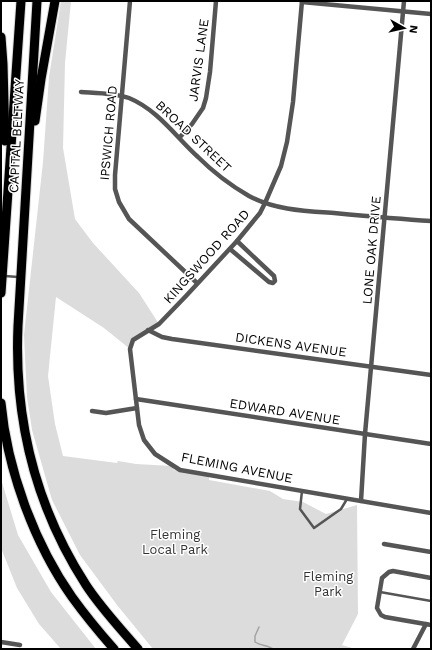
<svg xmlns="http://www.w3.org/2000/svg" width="432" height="650" font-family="'Work Sans',sans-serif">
	<rect width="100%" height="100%" fill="#fff"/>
	<g fill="#dcdcdc">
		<polygon points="61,1 71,1 65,63 63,148 75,219 93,243 139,293 159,324 133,340 130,349 104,328 56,297 48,376 55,424 63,456 117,463 118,461 136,464 172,466 174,470 209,476 209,480 270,491 283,499 303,502 326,514 357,505 358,614 342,645 352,648 352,649 153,649 117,605 80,555 52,500 32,430 27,397 24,335 43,162 49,77"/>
		<polygon points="1,479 18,535 51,592 96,649 61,649 39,624 17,588 1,548"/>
	</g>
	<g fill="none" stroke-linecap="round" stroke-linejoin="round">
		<path stroke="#a3a3a3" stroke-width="1.5" d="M259,627L255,636V642C261,646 268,645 273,649"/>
		<defs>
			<g id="highway">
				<path d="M37,1L18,326C14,419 35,506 86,585C101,608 120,628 138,649"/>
				<polyline points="1,37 3,64 5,141"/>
				<polyline points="35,121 41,79 55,1"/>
				<polyline points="1,293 21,1"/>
				<path d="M1,403C7,469 34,543 72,597C85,615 99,632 114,649"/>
			</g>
		</defs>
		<use href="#highway" stroke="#dbdbdb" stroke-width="11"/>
		<g stroke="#555" stroke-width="2.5">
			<polyline points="5,276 18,277"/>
			<polyline points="302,491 300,509 314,528 341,509 347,499"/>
			<polyline points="380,592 431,601"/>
		</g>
		<g stroke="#555" stroke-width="4.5">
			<polyline points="130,1 115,175 115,189 119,202 129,219 197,283"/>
			<polyline points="302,1 293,102 287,142 281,166 265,203 260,213 237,241 186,296 159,324 133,340 130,349 139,425 144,440 155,454 180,470 431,513"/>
			<polyline points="302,2 431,14"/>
			<path d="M81,92C97,93 115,93 129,98C158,110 176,137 198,157C213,172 230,185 249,196C275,210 305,211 334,213C366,216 399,219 431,221"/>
			<polyline points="180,137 192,124 203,108 206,98 210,72 216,1"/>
			<polyline points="230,249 269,282 273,283 275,281 274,276 237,241"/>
			<polyline points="148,330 162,337 172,339 431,375"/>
			<polyline points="136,399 431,444"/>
			<polyline points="92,411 106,413 137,408"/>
			<polyline points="361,501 365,434 404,1"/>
			<polyline points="384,544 431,552"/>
			<polyline points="431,578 393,571 389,572 382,578 377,608 381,615 385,617 431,625"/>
			<polyline points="1,642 20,645"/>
			<polyline points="413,649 426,624"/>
		</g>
		<use href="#highway" stroke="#000" stroke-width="9"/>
	</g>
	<g text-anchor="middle" stroke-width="3" stroke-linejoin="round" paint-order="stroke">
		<g font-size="13" fill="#000" stroke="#fff">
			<text transform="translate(198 60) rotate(-82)" y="5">JARVIS LANE</text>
			<text transform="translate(108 133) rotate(-85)" y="5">IPSWICH ROAD</text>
			<text transform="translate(16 136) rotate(-87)" y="5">CAPITAL BELTWAY</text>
			<text transform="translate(194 136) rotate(43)" y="5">BROAD STREET</text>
			<text transform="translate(371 250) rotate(-85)" y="5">LONE OAK DRIVE</text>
			<text transform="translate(206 256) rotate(-48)" y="5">KINGSWOOD ROAD</text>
			<text transform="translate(291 344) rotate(8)" y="5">DICKENS AVENUE</text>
			<text transform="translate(285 411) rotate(9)" y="5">EDWARD AVENUE</text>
			<text transform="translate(237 467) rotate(11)" y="5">FLEMING AVENUE</text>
		</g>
		<g font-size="13" fill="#333" stroke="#fff">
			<text x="175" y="539">Fleming<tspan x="175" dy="15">Local Park</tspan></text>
			<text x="328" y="581">Fleming<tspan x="328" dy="15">Park</tspan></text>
		</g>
	</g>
	<rect width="432" height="650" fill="none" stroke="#000000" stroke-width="4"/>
	<g transform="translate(404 28) rotate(98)" stroke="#ffffff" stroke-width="3" paint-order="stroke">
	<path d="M0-3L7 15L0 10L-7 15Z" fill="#000000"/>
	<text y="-6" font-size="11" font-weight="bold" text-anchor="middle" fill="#000000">N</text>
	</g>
</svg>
